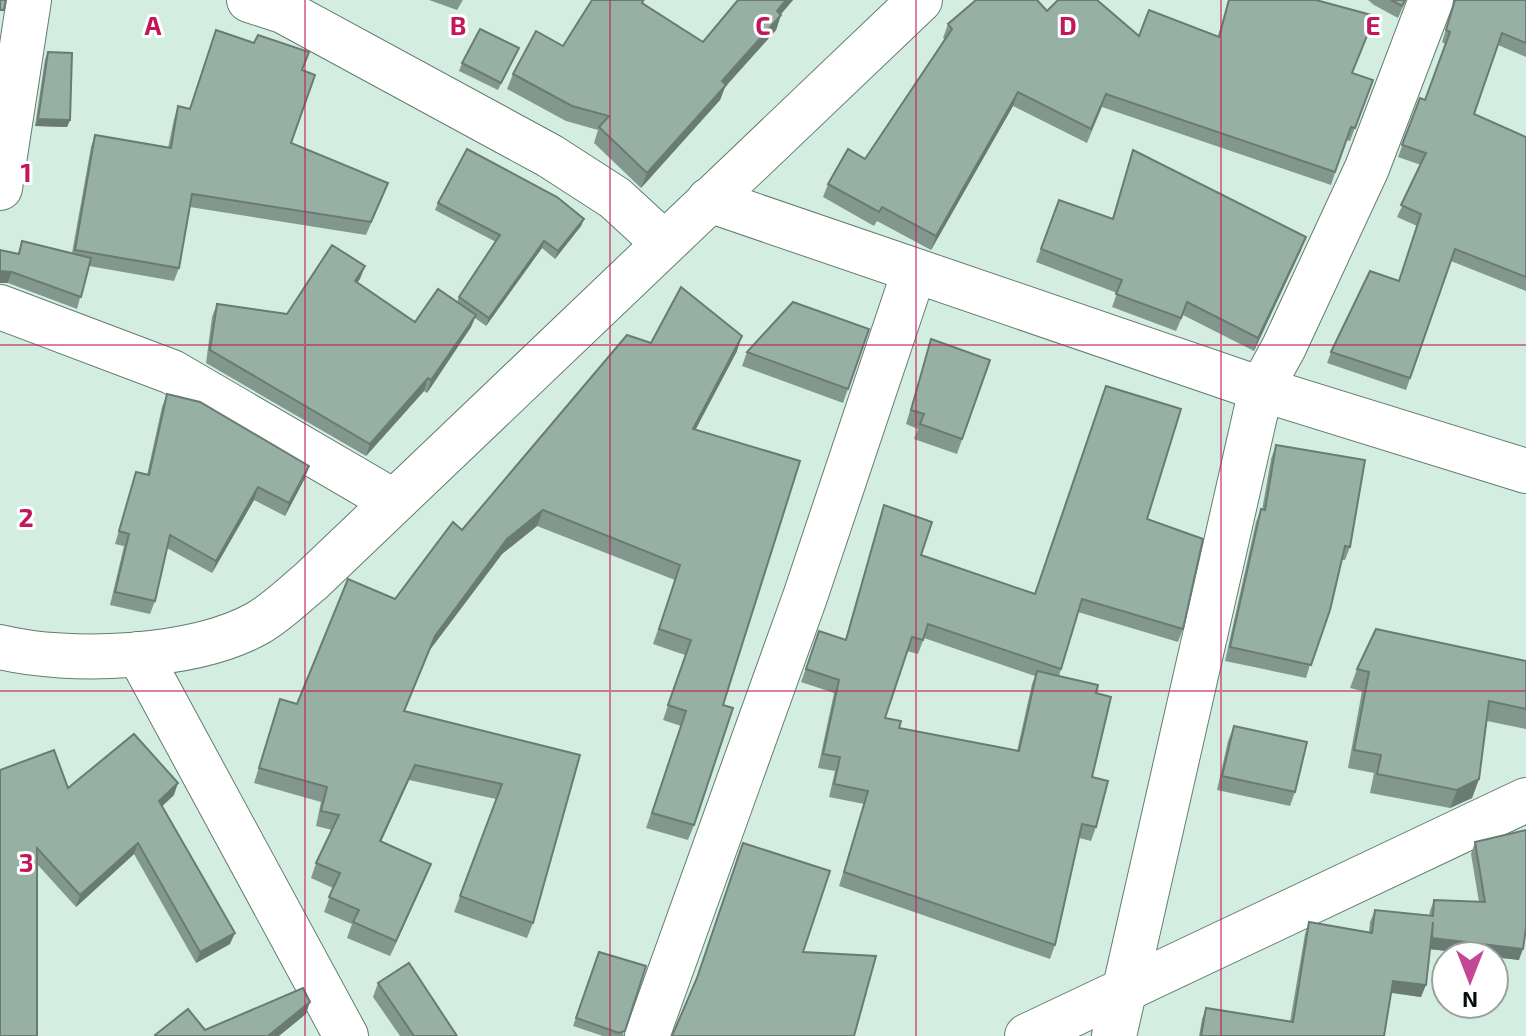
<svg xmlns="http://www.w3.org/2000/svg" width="1526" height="1036" font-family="'Exo 2',sans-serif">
	<rect width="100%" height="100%" fill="#d3eee1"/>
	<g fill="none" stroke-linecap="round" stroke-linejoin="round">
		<defs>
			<g id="minor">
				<polyline points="249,0 283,11 550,156 615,198 664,243"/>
				<polyline points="0,188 29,0"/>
				<polyline points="709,200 1261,389 1526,471"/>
				<polyline points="0,307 172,372 393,501"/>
				<polyline points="139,654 346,1036"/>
				<polyline points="647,1036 805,597 914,272"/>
				<polyline points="1027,1036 1526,800"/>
				<polyline points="1114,1036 1261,389 1284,347 1367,168 1431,0"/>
			</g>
			<path id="major" d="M0,647C69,664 195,659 258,623C277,612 294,595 311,581L920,0"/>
		</defs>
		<use href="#minor" stroke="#647c71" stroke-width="46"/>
		<use href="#major" stroke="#647c71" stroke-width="46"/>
		<use href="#minor" stroke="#fff" stroke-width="44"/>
		<use href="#major" stroke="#fff" stroke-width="44"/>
	</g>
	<g fill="#82978d" fill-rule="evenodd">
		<polygon points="429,0 463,0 457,10"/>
		<polygon points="592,0 645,0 643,3 703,42 738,0 793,0 781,14 776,30 725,87 720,100 641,188 594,143 598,130 566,121 507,89 513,74 563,46"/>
		<polygon points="1228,0 1316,0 1352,73 1373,80 1350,141 1346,140 1331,185 1102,107 1087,143 1013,106 931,250 877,221 874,226 823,197 828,184 865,159 945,40 943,38 948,24 1047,11 1139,36 1218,37"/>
		<polygon points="1368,0 1406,0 1398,18 1374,5"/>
		<polygon points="1455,0 1526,0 1526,57 1498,45 1474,114 1526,137 1526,291 1451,261 1406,390 1327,363 1331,352 1399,281 1417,226 1397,217 1421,165 1398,157 1420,98 1425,100 1445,44 1442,42"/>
		<polygon points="519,48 498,90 459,71 462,63"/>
		<polygon points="48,52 70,120 67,127 35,126 45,59"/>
		<polygon points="302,70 291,143 383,196 366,235 190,207 179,268 174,281 89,266 77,309 8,283 22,241 72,253 91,147 95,135 168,148 174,119 178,106 189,109"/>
		<polygon points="1133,150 1301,250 1254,351 1183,315 1176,331 1112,307 1117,293 1036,262 1059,200 1112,219"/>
		<polygon points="438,203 584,219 581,226 555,259 542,248 486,326 475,318 471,327 427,393 424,391 366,456 206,363 212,317 217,304 287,314 365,266 357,283 415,322 457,302 459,297 496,242 435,210"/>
		<polygon points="869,329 843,403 742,366 747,352"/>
		<polygon points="931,339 990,360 957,454 914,439 918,429 906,424"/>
		<polygon points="651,343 737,351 695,430 723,705 694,825 688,840 646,828 681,726 663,720 685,655 653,644 675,580 537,526 502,554 429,651 404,711 580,755 533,923 527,938 454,912 496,799 409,780 381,842 431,864 425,879 390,956 347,938 352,924 324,912 333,888 311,878 316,863 332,830 316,826 321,802 254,783 280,699 297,704 395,599 462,530"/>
		<polygon points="167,394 305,478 285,516 254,500 212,573 167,548 155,601 150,614 110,605 124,546 115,544 136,472 147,475 162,407"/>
		<polygon points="1276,445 1350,547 1345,560 1342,560 1306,678 1225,661 1256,522 1261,509 1262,510 1271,459"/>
		<path d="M884,505L921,555L1034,594L1147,519L1183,629L1178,642L1078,612L1059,676L1096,693L1092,777L1096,827L1091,841L1079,838L1055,945L1050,959L839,886L864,804L829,797L835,771L818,768L834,693L801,682L819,631L845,640ZM924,638L1035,676L1032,684L1017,751L899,728L885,718L907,651L918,654Z"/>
		<polygon points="1526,661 1526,729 1487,721 1479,779 1472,798 1450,808 1370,793 1374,773 1348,768 1362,691 1350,688 1357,669"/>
		<polygon points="1234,726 1295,792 1290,806 1217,790 1228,741"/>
		<polygon points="0,770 68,788 174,795 162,806 230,944 196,963 134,854 76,907 37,864"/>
		<polygon points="1475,842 1519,960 1494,957 1494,956 1430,949 1421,997 1391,993 1384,1036 1199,1036 1202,1019 1206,1008 1290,1022 1305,934 1309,922 1369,932 1370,922 1375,910 1429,916 1430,911 1434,900 1479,902 1471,854"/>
		<polygon points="599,952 624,1036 603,1036 573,1026"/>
		<polygon points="378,983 457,1036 400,1036 373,997"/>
	</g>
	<g fill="#6a7b73">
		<polygon points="786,0 793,0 775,21 781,15 776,30 725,87 720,100 641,188 647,173 722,81"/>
		<polygon points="1018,92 1013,106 931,250 936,236"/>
		<polygon points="38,119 70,120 67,127 35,126"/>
		<polygon points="584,219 581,226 555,259 558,251"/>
		<polygon points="1306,237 1301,250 1254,351 1258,338"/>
		<polygon points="544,241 542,248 486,326 489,318"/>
		<polygon points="365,266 360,279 350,294 355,281"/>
		<polygon points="0,271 12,272 8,283 0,283"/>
		<polygon points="476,315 471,327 427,393 431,380"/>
		<polygon points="742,336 737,351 688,444 693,429"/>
		<polygon points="428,378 424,391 366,456 370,444"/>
		<polygon points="309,466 305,478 285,516 289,503"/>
		<polygon points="258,487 254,500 212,573 216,561"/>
		<polygon points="543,510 537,526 502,554 429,651 398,727 435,636 507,539"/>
		<polygon points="415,765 409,780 374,856 380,841"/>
		<polygon points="1479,779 1472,798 1450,808 1457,790"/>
		<polygon points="178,783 174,795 155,813 159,801"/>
		<polygon points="138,843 134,854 76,907 80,895"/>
		<polygon points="431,864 425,879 390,956 396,941"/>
		<polygon points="235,933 230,944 196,963 200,952"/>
		<polygon points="1432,938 1523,949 1519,960 1494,957 1494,956 1428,949"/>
		<polygon points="1393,981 1426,985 1421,997 1388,992"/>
		<polygon points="310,1002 306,1014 279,1036 268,1036"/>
	</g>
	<g fill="#97b0a4" stroke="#6a7b73" stroke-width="2">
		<polygon points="0,0 6,0 4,10 0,10"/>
		<polygon points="592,0 643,0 642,3 703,42 738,0 786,0 777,11 781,15 722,81 726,85 647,173 599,127 609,116 572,106 513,74 536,31 563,46"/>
		<polygon points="976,0 1037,0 1047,11 1058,0 1097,0 1139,36 1149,10 1219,37 1229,0 1316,0 1375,16 1352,73 1373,80 1355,128 1351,127 1335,172 1106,94 1091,129 1018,92 936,236 882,207 879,212 828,184 848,149 865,159 952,29 948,24"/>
		<polygon points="1391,0 1405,0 1402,6"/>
		<polygon points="1455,0 1526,0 1526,43 1502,33 1474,114 1526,137 1526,277 1455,249 1410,378 1331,352 1370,271 1399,281 1421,214 1401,205 1426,153 1402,145 1420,98 1425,100 1450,32 1446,30"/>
		<polygon points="480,29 519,48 501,83 462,63"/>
		<polygon points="216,30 254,43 258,35 309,52 302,70 315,75 291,143 388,183 371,222 192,194 179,268 75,250 95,135 171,148 178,106 190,109"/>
		<polygon points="48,52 72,53 70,120 38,119"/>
		<polygon points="467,149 557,197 584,219 558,251 544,241 489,318 459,297 500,235 438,203"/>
		<polygon points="1133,150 1306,237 1258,338 1187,302 1181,318 1116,294 1122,280 1041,249 1059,200 1113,219"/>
		<polygon points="22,241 91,258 81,297 12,272 0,271 0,250 19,254"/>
		<polygon points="332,245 365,266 355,281 415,322 438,289 476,315 431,380 428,378 370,444 210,350 217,304 287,314"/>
		<polygon points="681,287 742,336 693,429 800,461 723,705 733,708 694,825 652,813 686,711 668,705 691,640 659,629 680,565 543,510 507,539 435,636 404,711 580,755 533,923 460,896 502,784 415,765 380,841 431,864 396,941 353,922 359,910 329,897 340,873 316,863 339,815 321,811 327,787 259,768 280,699 297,704 348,579 395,599 453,522 462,530 627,335 651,343"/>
		<polygon points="793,302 869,329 848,389 747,352"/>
		<polygon points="931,339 990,360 962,439 920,424 924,414 911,410"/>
		<polygon points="1106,386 1181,409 1147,519 1203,539 1183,629 1082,599 1061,669 928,624 923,640 912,637 885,718 901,721 899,728 1019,751 1037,671 1098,685 1096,693 1111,697 1092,777 1108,781 1096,827 1082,824 1055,945 844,872 868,791 834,784 840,757 823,754 839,680 806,669 819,631 846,640 884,505 932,522 921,555 1035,594"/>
		<polygon points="167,394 200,402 309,466 289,503 258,487 216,561 170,535 155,601 115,592 129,534 119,531 136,472 149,475"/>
		<polygon points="1276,445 1365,460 1350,547 1345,546 1330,610 1311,665 1230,647 1261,509 1265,510"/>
		<polygon points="1376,629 1526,661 1526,709 1489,701 1479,779 1457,790 1377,774 1381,755 1354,750 1369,672 1357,669"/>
		<polygon points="1234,726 1307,742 1295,792 1222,776"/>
		<polygon points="134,734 178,783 159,801 235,933 200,952 138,843 80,895 37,848 37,1036 0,1036 0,770 54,750 68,788"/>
		<polygon points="1526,830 1526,928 1523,949 1432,938 1433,922 1426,985 1393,981 1384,1036 1201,1036 1206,1008 1293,1022 1309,922 1372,933 1375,910 1433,916 1434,900 1485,902 1475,842"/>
		<polygon points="743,843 830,871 803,952 876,956 854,1036 672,1036 697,978"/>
		<polygon points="599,952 646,966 625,1031 619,1033 576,1018"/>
		<polygon points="409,963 457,1036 414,1036 378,983"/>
		<polygon points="303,988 310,1002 268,1036 156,1036 155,1035 188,1009 205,1030"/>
	</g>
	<path fill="none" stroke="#c2185b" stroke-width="2" stroke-opacity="0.55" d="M305,0V1036M610,0V1036M916,0V1036M1221,0V1036M0,345H1526M0,691H1526"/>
	<g font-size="26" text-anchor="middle" font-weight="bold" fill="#c2185b" stroke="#fff" stroke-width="6" stroke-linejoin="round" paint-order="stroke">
		<text x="153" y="35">A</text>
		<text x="458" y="35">B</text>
		<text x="763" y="35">C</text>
		<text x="1068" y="35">D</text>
		<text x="1373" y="35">E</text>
		<text x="26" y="182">1</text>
		<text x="26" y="527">2</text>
		<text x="26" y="872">3</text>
	</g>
	<g transform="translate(1470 980) rotate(180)"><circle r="38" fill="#ffffff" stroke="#9b9f9d" stroke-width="2"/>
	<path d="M0-6L14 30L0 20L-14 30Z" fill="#c44796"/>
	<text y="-12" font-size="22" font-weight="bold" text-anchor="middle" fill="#060e0a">N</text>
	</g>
</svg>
